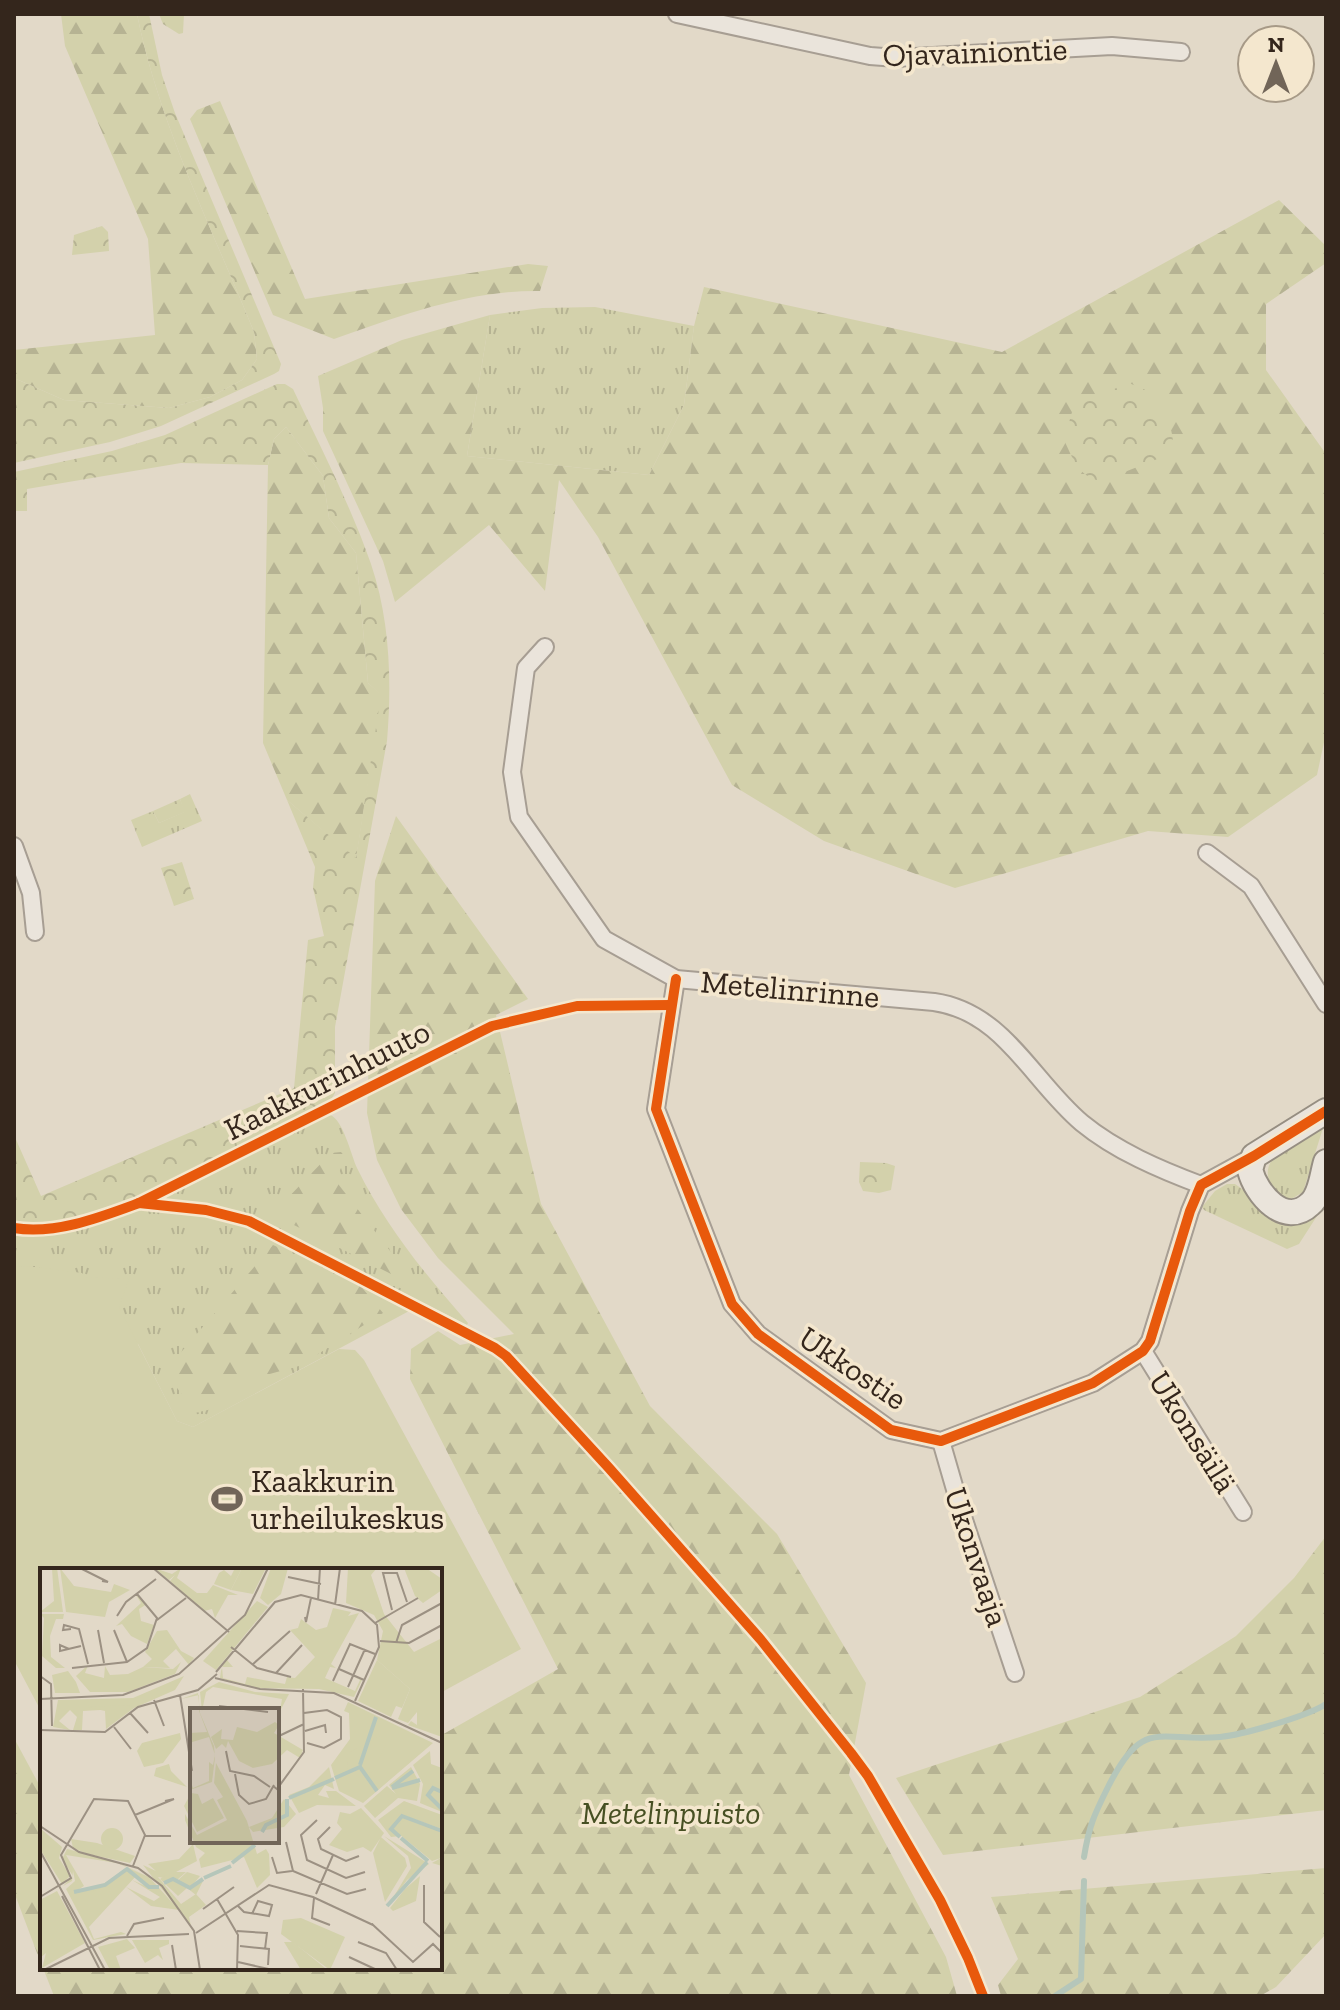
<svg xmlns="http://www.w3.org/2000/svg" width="1340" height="2010" font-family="'Zilla Slab',serif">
	<defs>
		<pattern id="grass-tufts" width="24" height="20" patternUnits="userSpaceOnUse" patternTransform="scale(2)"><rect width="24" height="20" fill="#d3d1ab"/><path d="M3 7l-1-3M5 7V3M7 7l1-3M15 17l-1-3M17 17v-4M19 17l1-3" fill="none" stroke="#b6b393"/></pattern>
		<pattern id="forest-firs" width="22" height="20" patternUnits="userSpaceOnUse" patternTransform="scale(2)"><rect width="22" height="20" fill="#d3d1ab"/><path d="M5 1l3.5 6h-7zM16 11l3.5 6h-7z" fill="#b6b393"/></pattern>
		<pattern id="park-crowns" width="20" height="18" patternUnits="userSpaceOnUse" patternTransform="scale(2)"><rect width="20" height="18" fill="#d3d1ab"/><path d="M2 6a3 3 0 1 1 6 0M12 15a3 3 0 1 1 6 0" fill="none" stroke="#b6b393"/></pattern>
	</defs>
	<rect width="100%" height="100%" fill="#e2d9c8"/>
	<g fill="url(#grass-tufts)">
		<polygon points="595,307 694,326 684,405 649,475 467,456 490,315 542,308"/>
		<polygon points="190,794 202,821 142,847 131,820 153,811 159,823 184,812 180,799"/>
		<path d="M330,1115C343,1119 351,1155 357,1168C386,1227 425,1274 468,1323L467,1325L250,1215L166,1199L169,1193Z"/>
		<path d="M1323,1128L1303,1192L1293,1198H1280C1245,1158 1293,1145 1323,1128Z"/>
		<polygon points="1227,1184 1235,1184 1248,1193 1316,1212 1317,1216 1299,1244 1287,1249 1204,1210 1202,1207 1215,1191"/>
		<path d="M141,1209L205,1216L246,1225L411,1310L193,1427L177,1421L138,1344L14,1327V1235C61,1238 97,1221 141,1209Z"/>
	</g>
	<g fill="url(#forest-firs)">
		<path d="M61,14H137C159,124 212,228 254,332L257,359L242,380L210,397L169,408L64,400L14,378V350L155,335L148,239L65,46Z"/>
		<polygon points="159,14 184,14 183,33 179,34 163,24"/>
		<path d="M220,101L305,299L528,264L548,266L540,291C469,290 400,316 334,339L273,315L190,119L197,110Z"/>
		<polygon points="1279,200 1326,246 1326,263 1266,304 1266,370 1326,454 1326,733 1317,775 1228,837 1148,831 955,888 824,841 732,785 598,537 559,480 545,591 489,525 395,602 383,561 323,431 323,408 318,376 402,340 490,315 467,456 649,475 684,405 694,326 704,287 1002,352"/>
		<polygon points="286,427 323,476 329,518 356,553 368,683 382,695 356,859 287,800 263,743 268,465 274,439"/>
		<polygon points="396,816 528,999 496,1015 541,1204 650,1406 777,1534 866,1683 849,1775 946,1957 957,1996 54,1996 43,1968 440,1968 440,1736 558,1669 410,1379 411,1349 438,1331 460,1345 514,1334 438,1258 401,1209 377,1160 367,1113 375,881"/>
		<polygon points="341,1152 346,1158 335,1180 408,1274 408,1279 403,1280 290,1223 281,1212 281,1205 331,1153"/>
		<polygon points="273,1245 359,1284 383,1313 299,1366 251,1379 216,1408 195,1413 165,1371"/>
		<polygon points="1326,1536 1326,1810 943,1855 896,1778 1140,1697 1236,1636 1294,1578"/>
		<polygon points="14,1738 42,1790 42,1966 14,1892"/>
		<polygon points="1326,1868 1326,1934 1276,1987 1260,1996 1001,1996 998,1985 1018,1959 991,1897"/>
	</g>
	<g fill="url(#park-crowns)">
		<path d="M137,14H149L162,75L175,113L281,364L279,371L274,374L161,426L110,442L14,463V378L64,400L169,408L210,397L242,380L257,359L254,332C212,228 159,124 137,14Z"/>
		<polygon points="102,226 108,232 109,251 72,255 74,235"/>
		<path d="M1129,383L1155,394C1162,411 1180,436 1170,454L1102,481C1079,478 1073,459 1064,440L1074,405Z"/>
		<path d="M277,384H285L293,389C320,446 350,504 371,564C390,620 392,682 387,741L335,1027V1093L328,1105C287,1124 247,1144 206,1164C146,1193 83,1229 14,1224V1135L41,1196L294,1088L308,940L324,936L313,888L315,867L287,800L356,858L381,695L368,683L356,553L329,518L323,476L286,427L274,439L268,465L181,463L27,489V511H14V472L112,451L165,435Z"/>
		<polygon points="180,799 185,812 159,823 153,811"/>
		<polygon points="182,862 194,899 174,906 161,868"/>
		<polygon points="860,1162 886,1163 895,1166 891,1190 879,1193 863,1191 859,1182"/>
	</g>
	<polygon fill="#d3d1ab" points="27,1266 82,1273 86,1277 129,1279 119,1307 177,1421 193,1427 339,1349 355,1350 364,1360 521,1649 440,1693 440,1570 42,1570 42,1713 14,1660 14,1267"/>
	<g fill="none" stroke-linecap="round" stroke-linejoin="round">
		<g stroke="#b5c6ba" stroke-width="6">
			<path d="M1084,1857C1089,1826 1094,1815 1108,1787C1143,1717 1157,1742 1220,1737C1242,1735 1308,1716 1326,1704"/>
			<polyline points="1055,1996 1081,1979 1084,1881"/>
		</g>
		<defs>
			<g id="street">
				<polyline points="677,14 870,56 897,58 1112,46 1181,52"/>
				<path d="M545,647L526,668L512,772L519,817L604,939L676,979L934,1002C1004,1012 1032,1081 1082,1123C1116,1151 1161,1170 1201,1185"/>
				<polyline points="14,846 31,893 35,932"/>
				<polyline points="1207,853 1251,886 1326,1004"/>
				<polyline points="676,979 656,1109 732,1304 758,1334 891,1430 941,1441 1093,1383 1143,1351 1150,1341 1190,1211 1201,1185 1254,1156"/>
				<polyline points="1143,1351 1243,1512"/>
				<polyline points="941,1441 963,1517 1015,1673"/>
			</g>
			<path id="secondary" d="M1326,1111L1254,1156L1250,1170C1256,1194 1285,1228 1310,1204C1321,1195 1322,1175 1326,1162"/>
		</defs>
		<use href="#street" stroke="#a79e93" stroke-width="20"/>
		<use href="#secondary" stroke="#968e82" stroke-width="28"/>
		<use href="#street" stroke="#eae4db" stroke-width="16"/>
		<use href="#secondary" stroke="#eae4db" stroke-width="24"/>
		<defs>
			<g id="cycleway">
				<polyline points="676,979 656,1109 732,1304 758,1334 891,1430 941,1441 1093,1383 1143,1351 1150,1341 1190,1211 1201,1185 1254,1156 1326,1111"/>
				<polyline points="139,1203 206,1210 249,1221 495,1348 506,1356 609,1468 761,1640 851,1753 868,1776 940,1900 968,1958 983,1996"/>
				<path d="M14,1228C55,1235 101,1217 139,1203L492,1026L577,1006L670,1005"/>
			</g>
		</defs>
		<use href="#cycleway" stroke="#f4e7ce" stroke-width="15"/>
		<use href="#cycleway" stroke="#e8590c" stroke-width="10"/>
	</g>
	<defs>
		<symbol id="stadium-bare" viewBox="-9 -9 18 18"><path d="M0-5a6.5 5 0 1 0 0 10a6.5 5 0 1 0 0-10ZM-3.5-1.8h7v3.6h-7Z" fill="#716558" stroke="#f4e7ce" stroke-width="2.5" paint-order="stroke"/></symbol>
	</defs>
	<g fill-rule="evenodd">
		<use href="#stadium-bare" x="205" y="1477" width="44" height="44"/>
	</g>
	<g text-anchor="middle" stroke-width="7" stroke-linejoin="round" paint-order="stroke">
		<g font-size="32" fill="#34261c" stroke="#f4e7ce">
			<text transform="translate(975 52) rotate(-2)" y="11">Ojavainiontie</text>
			<text transform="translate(790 989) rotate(5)" y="11">Metelinrinne</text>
			<text transform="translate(327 1080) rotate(-27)" y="11">Kaakkurinhuuto</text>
			<text transform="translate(853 1368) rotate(34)" y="11">Ukkostie</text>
			<text transform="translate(1193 1432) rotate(58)" y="11">Ukonsäilä</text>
			<text transform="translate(977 1557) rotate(72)" y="11">Ukonvaaja</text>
		</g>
		<g font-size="32" fill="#34261c" stroke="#f4e7ce" text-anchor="start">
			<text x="251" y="1492">Kaakkurin<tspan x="251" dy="37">urheilukeskus</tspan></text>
		</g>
		<g font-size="32" font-style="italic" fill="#475023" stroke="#f4e7ce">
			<text x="671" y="1824">Metelinpuisto</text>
		</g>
	</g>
	<g transform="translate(40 1568)">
		<rect width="402" height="402" fill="#e2d9c8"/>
		<path d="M114,0L132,6L141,0L137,10L157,25H167L173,17L198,27H188L175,50L172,41L164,43L130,13L135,7L129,12ZM195,0H202L191,22L174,16L179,5L184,2L191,8ZM217,33L228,39L176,102L163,93ZM127,62L141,83L154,90L149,97L136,81L123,93L130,100L103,99L112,91L105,84L117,63ZM337,92L370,121L362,140L356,138L351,149L318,133ZM28,103L36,114L40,125H15L12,107ZM144,108L135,122L94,140L43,143L42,162H33L37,149L30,142L19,153L30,162L13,159L18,132L93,130ZM363,247L402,261V298L392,295L401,290L392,293L353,261ZM0,260L22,279L19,290L30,308L22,316L0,281ZM153,276L157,293L136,304H146L137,312L118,309L141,336L156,326L166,337L149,349L151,358L103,297L116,303L108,296L139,291ZM27,281L72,292L109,309L77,295L26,287L44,318L36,323L66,318L86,302L97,307L49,359L54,371L81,364L86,366L53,372L26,321L35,313L33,303L32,313L23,318L33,308L22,291ZM17,323L45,375L2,400L6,385L0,390V332Z" fill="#d3d1ab"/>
		<path d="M12,0H17L23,44H0L14,33ZM20,0L34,18L71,24L74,16L90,22L69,34L65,49L26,44ZM202,0H226L213,26L191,22ZM231,0H248L241,26L228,37L220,30ZM308,0H337L331,7L344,46L374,84L402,70V169L368,157L371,153L377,157V144L368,155L358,151L370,121L337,92L343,63L334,47L306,35ZM364,0H386L402,11V22L383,35L375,28ZM0,46H24L23,51H16L10,68L11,89L25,100H16L2,88L4,50ZM141,94L135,106L88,124H50L36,108L48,97L45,105L64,110L65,98L70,107L88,106L103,99L133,101ZM179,114L215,124L249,126L240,143L242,131L173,119L166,124L162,143L160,124ZM308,134L393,175L323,235L299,223L291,197L310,171L309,145L304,143ZM87,137L94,140L66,161L65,143L48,139ZM235,154L239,157L234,165L263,182L260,190L247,182L232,196L213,200L199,193L188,173L186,180L182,176L176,181L171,169L182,161L181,171L193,172L197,159L217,164ZM140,165L141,171L123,195L104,199L97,183L102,175ZM390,183L391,196L402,200V244L380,235L383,216L373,197ZM176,195L207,253L217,286L226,281L229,286L230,307L217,320L204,289L161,300L159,291L165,285L156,279L145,252V246L157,267L187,252L177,232L183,229L174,215ZM129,196L131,203L147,219L114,208L116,200ZM289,199L294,221L285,217L278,227L289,230L286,223H296L316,238L277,237L259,245L249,227L269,219ZM371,199L380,216L377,233L358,230L335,250L324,238L347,218L356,226L349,217ZM244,231L256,246L244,259L213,264L209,259L232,250ZM364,233L402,247V261L363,247L359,250L365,252L353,261L361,268L351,269L338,252ZM321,240L344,265L331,284L323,279L307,284L289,277L302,261L297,255L300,244L310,246ZM61 271a11 11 0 1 1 22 0a11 11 0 1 1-22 0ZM344,268L389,296L367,312L348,338L371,300L368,288ZM341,269L365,290L367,298L345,334L333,285ZM88,300L109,309L139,342L111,338L86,319L114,333L120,329L92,312L108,319L87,302L66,318L51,324ZM147,304L160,308L151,319L163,313L156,327L147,320L138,328L120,311L126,307L137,313ZM380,308L376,333L353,343L350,340L365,321ZM261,350L305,369L290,402L241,366L243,352ZM87,371L95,380L76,388L81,402H70L58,379ZM92,372H129V376L119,380L123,392L118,387L105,395Z" fill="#d3d1ab"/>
		<path d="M339,168L346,177L332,205L307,203L308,185Z" fill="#d3d1ab"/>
		<path d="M96,27L107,36L99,41L101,53L114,57L107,76L91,68L82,56L76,58L101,35ZM293,40L311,44L308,48L319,45L291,96L296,100L290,99L285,110L315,123L320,112L314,109L322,112L314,129L279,121L212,120L180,110L181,103L183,97L192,82L187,92L193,99H182L183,110L205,116L207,109L245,116L247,109L255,110L275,89L250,62L258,60L261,51L276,62L287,59ZM158,125L160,145L174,178L175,190L172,214L150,222V211L153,220L169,213V194L173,197L175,187L169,169L149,175V165L167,164L159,143V127L141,131ZM31,271L57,275L95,288L90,295L48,286L33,280ZM244,374H253L285,400L261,402Z" fill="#d3d1ab"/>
		<path d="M151,225L158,226L162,236L173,230L184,250L157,264L144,238Z" fill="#d3d1ab"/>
		<path fill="none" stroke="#b5c6ba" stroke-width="4" d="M320,197L336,149M295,210L320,199L337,223M352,219L373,203M352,220L380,212M402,224L393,220L388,227L402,241M249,230L294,211M222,264L226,257L247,247V231M360,269L351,261L362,248L402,263M361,270L388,293M192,295L215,277M164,310L191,298M124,315L133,311L150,320L163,311M34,324L65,317L87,301L109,319H119M347,338L387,294"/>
		<path fill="none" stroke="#9c9183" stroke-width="2" d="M40,0L68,14L62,13M113,0L189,64M248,9L281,16M278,32L280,0M295,37L300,0M352,42L343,5H357L367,34M77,48L86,34L116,11M265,49L266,54L271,30M117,52L146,30M335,55L378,30M31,61L23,62L24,57L39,61L48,96M58,62L64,95M74,62L87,94M340,73L369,75L402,57M356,75L362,57L402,35M191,79L217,100L251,109M29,81L20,77V83L41,78M212,97L250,63M32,100L87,94L107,80L117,50L97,26M299,101L324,112M176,104L235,34L261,27L322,43L337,57L339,79L315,133M236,105L262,77M0,108L11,116L12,158M175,110L220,121L294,125L402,175M293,113L310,76L335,86M308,119L325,81M140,127L152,203M0,131L83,127L139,106L205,47L228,0M114,132L124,158M179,138L228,144M90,145L108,165M264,145L287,142L301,149V171L284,180L267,175M74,159L91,181M0,162L65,164L98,139L158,122L177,106M265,163L285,157L286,165M239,168L264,156M186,183L190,203L214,208L230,219M195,206L199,227L209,236L226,231L234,217M233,218L237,221L264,184L263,121M95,247L134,231L125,233M277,252L261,267L267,292L306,310L325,304M0,258L39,284L98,300L122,318L154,363L160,402M290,259L278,271L281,281L306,293L319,288M105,268H131M246,274L253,303L307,326L326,321M0,283L65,402M232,289L237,305L252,303M384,317V354L400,369M402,321V346M276,326L293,287M22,328L60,402M0,329L31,310L21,287L54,231L88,233L105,267L93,298M274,330L272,350L290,357M177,331L198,367L197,402M198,338L204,344L229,348L232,337L218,333L212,346M163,341L194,319M332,356L373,394L393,376L402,385M197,363L227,365L225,381M156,365L229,317L273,329L333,357M87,368L94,356L124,350M318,374L346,385L357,402M132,377L136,402M200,378L229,381L228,397M309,389L337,402M198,394L233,402M4,402L69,370L149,366"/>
		<path fill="#716558" fill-opacity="0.15" stroke="#716558" stroke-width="4" d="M150,140H239V275H150Z"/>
		<rect width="402" height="402" fill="none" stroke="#34261c" stroke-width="4"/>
	</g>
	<rect width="1340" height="2010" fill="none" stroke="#34261c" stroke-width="32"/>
	<g transform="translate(1276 64)"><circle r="38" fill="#f4e7ce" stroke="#a79a87" stroke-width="2"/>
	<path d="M0-6L14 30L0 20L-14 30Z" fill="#716558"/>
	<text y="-12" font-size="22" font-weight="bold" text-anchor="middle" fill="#34261c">N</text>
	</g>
</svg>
